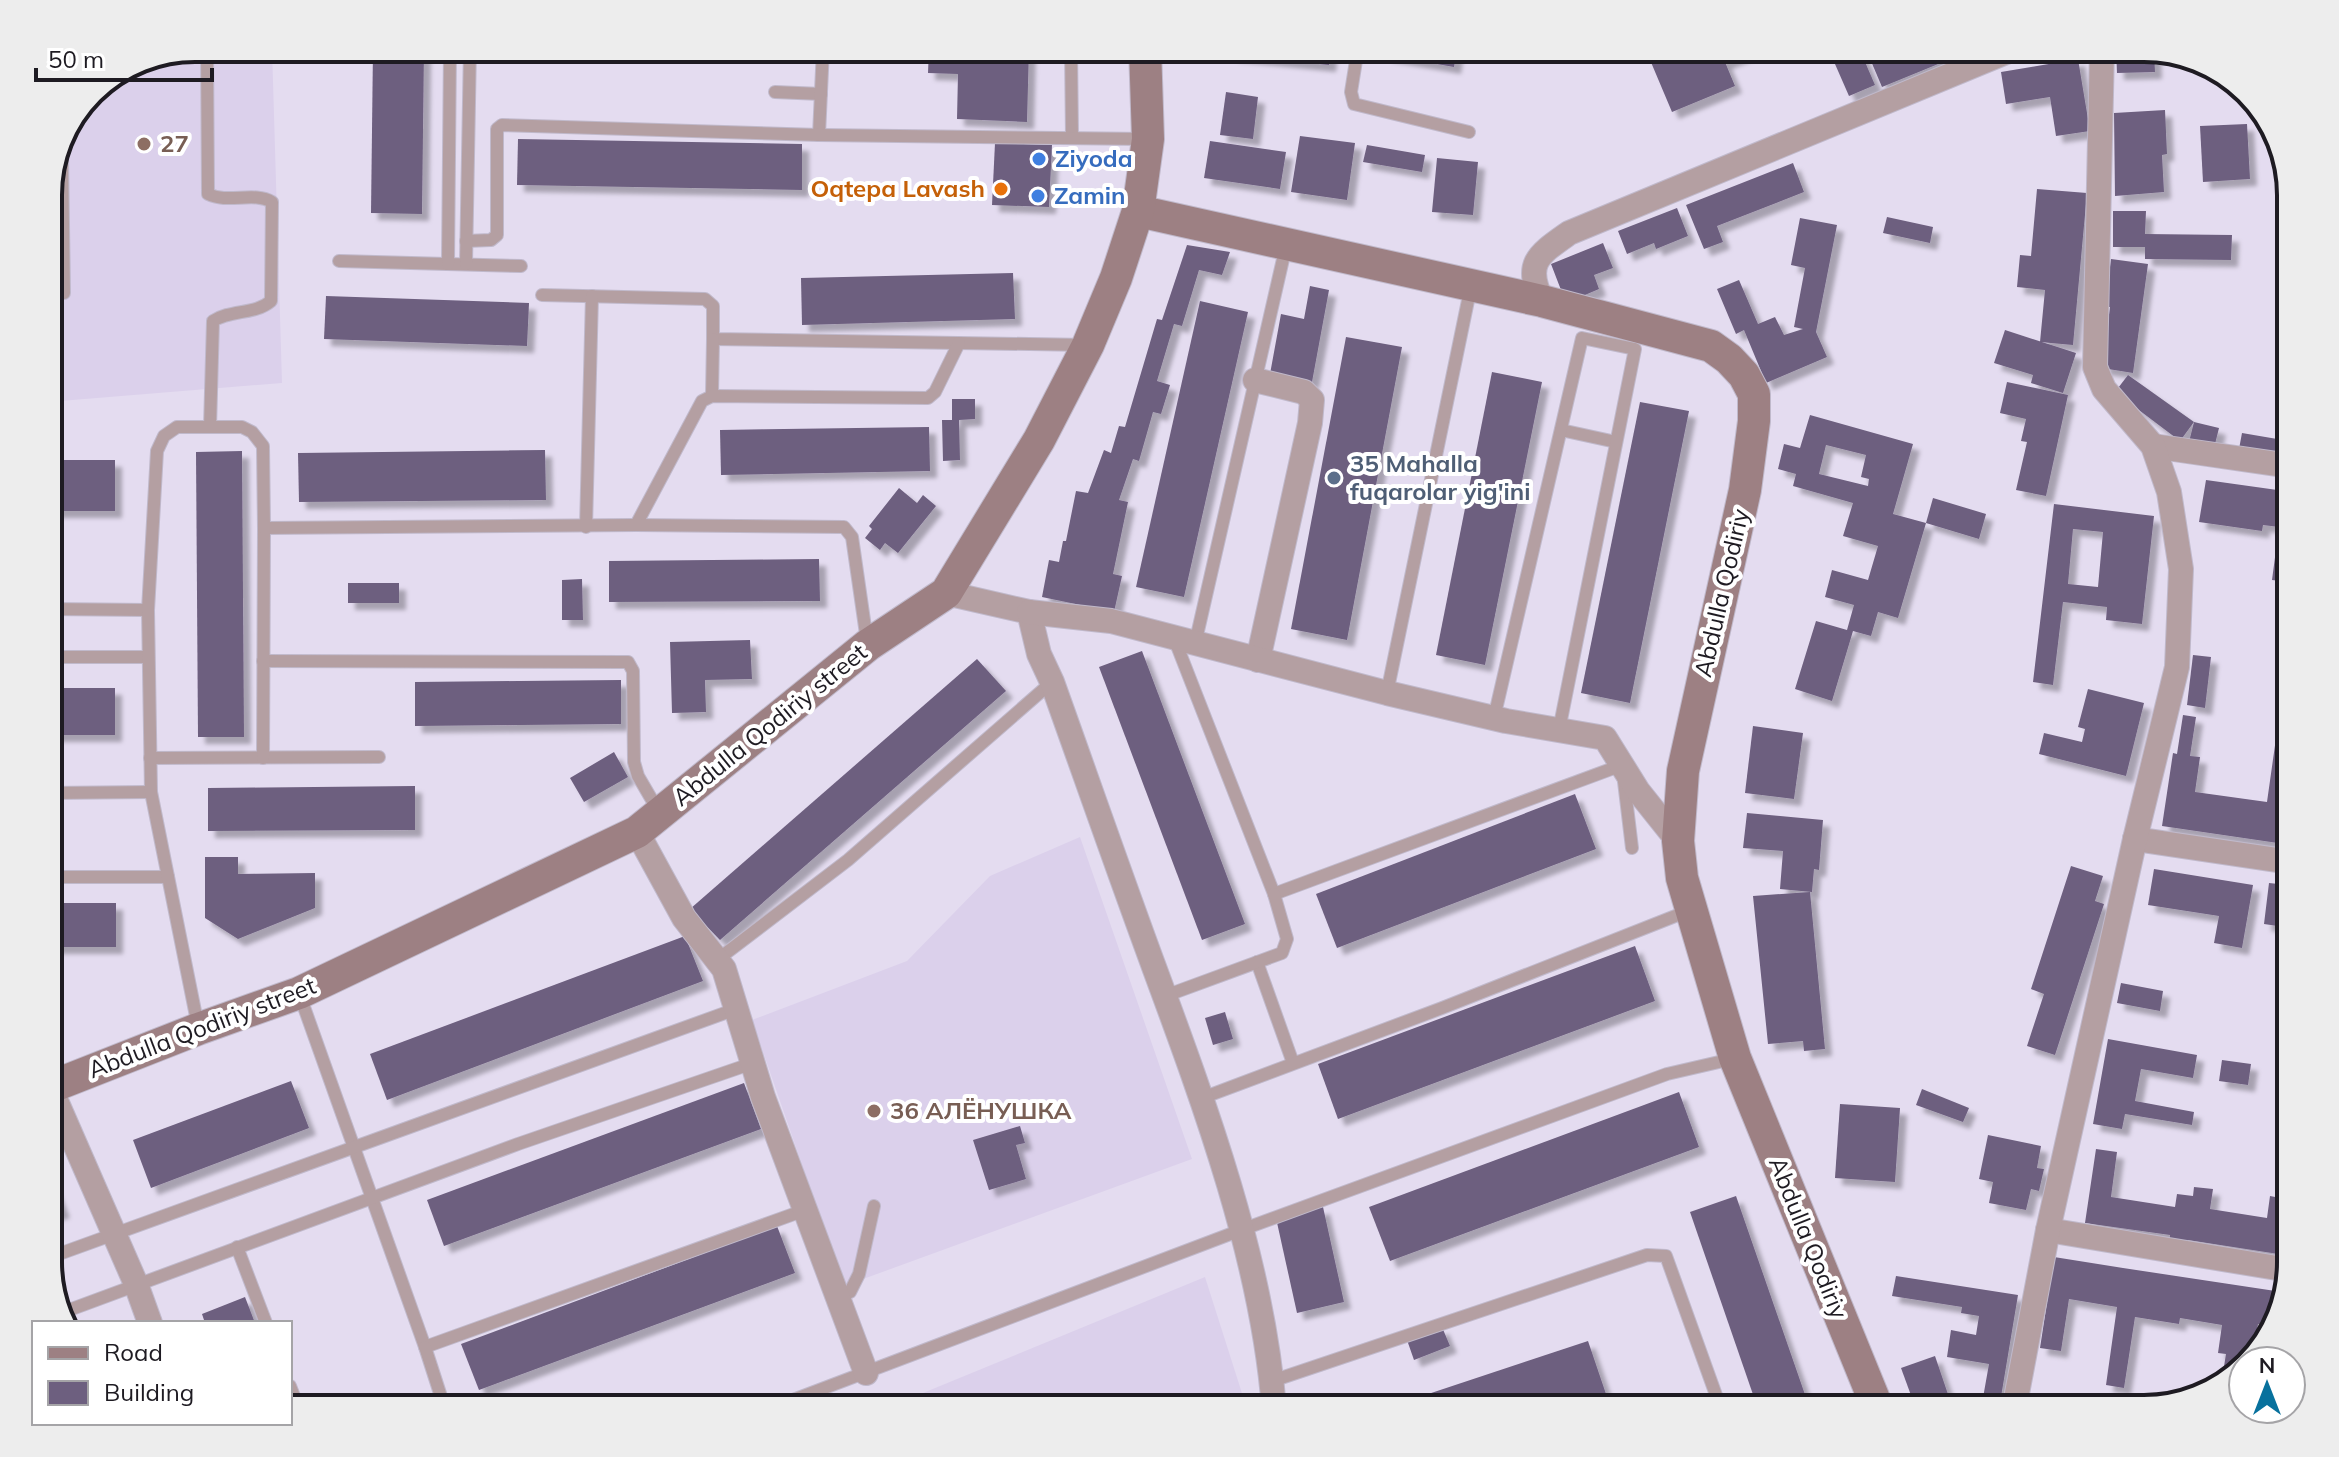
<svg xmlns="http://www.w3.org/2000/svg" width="2339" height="1457" font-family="Mulish,sans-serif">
	<defs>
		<filter id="shadow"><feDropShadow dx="7" dy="7" stdDeviation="2" flood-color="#0004"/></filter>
	</defs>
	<rect width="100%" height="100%" fill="#e4dcf0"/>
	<g fill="#dbd0eb">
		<polygon points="195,48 272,48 282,383 48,402 48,186 91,91 139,59"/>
		<polygon points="1080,837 1192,1159 844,1286 752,1020 907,961 990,876"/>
		<polygon points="1205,1277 1247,1409 884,1409"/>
	</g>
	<g fill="#6d5f7f" fill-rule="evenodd" filter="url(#shadow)">
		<polygon points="373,48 424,48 422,214 371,213"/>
		<polygon points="929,48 1029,48 1027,122 957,119 958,74 928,73"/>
		<polygon points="1232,48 1331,48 1329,65 1231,55"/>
		<polygon points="1386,48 1457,48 1454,67 1385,55"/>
		<polygon points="1645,48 1719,48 1723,59 1720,48 1761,48 1725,62 1735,86 1672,112"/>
		<polygon points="1828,48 1859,48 1875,85 1849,96"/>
		<polygon points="1882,48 1944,48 1948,60 1882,87 1868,54"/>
		<polygon points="2116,48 2144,48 2154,51 2155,72 2117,73"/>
		<polygon points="2078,59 2090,131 2056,136 2050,97 2006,104 2001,72"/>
		<polygon points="1226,92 1258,97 1253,139 1220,135"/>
		<polygon points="2165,110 2167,154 2162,155 2164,192 2115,196 2114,113"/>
		<polygon points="2247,124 2250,179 2203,182 2200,126"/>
		<polygon points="1300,136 1355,143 1347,200 1291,192"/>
		<polygon points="518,139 802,144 802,190 517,185"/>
		<polygon points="1210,141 1286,152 1280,189 1204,178"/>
		<polygon points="995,143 1052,145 1049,207 992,205"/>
		<polygon points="1367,145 1425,155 1422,172 1363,162"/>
		<polygon points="1437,158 1478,162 1473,215 1432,212"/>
		<polygon points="1793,163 1804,192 1717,226 1723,242 1704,249 1686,205"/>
		<polygon points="2037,189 2087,193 2073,345 2040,342 2045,290 2017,287 2020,255 2031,256"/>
		<polygon points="1677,208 1688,236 1656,249 1654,243 1627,254 1618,231"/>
		<polygon points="2113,211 2146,211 2145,234 2232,235 2231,260 2145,259 2145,247 2113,247"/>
		<polygon points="1887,217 1933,227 1930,243 1883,233"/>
		<polygon points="1800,218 1837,225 1816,332 1827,357 1766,383 1744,330 1736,334 1717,289 1739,280 1758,324 1775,317 1784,335 1803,329 1794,327 1805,268 1791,265"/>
		<polygon points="1603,243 1613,268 1594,275 1599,289 1566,303 1551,264"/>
		<polygon points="1187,245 1230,252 1222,275 1199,270 1182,326 1174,324 1157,381 1170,385 1161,414 1153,412 1139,461 1133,459 1119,500 1128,502 1113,574 1122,576 1114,612 1042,597 1049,560 1059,562 1063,541 1066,541 1076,491 1088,493 1104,450 1111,453 1119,426 1125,427 1157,319 1162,320"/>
		<polygon points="2111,259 2148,264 2133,373 2102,368 2110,307 2105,307"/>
		<polygon points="1013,273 1015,319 802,325 801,278"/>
		<polygon points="1310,286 1329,290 1312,382 1270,374 1281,314 1304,319"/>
		<polygon points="326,296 529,303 527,346 324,339"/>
		<polygon points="1200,301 1248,312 1184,597 1136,587"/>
		<polygon points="2005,330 2076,353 2063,393 2031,383 2033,375 1994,363"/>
		<polygon points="1346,337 1402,347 1347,640 1291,629"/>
		<polygon points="1492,372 1542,382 1485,665 1436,655"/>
		<polygon points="2128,375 2194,422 2180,441 2115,392"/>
		<polygon points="2007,382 2068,395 2046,496 2016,490 2027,442 2021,441 2026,419 2000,413"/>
		<polygon points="952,399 975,399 975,419 959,420 960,460 943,461 942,420 952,420"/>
		<polygon points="1640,402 1689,411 1630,703 1581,693"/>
		<path d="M1810,415L1913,444L1893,514L1926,523L1898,618L1878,612L1871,636L1853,631L1832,701L1795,689L1816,621L1847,630L1854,605L1825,597L1832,570L1868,580L1878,546L1843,536L1853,503L1793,486L1796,474L1778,469L1784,444L1800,448ZM1826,445L1866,455L1861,477L1869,479L1868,486L1819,474Z"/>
		<polygon points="2194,422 2219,428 2214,448 2189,442"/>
		<polygon points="929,427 930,471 721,475 720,430"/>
		<polygon points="2242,433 2283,440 2281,456 2239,449"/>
		<polygon points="545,450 546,500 299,502 298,453"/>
		<polygon points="242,451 244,737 198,737 196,452"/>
		<rect x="48" y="460" width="67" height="51"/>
		<polygon points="2206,480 2291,492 2291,582 2272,580 2279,527 2263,525 2262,531 2199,522"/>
		<polygon points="899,488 917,503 923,495 936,506 898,553 885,543 880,550 865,538 872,529 869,526"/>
		<polygon points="1933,498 1986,514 1979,539 1926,523"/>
		<path d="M2054,504L2154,516L2142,624L2106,620L2107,607L2063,602L2053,685L2033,682ZM2073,529L2103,532L2098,587L2068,584Z"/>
		<polygon points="819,559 820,601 609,602 609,561"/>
		<polygon points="582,579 583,620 562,620 562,580"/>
		<rect x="348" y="583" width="51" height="20"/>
		<polygon points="750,640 752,679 705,680 706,712 672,713 670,642"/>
		<polygon points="1142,651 1245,924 1202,940 1099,667"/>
		<polygon points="2193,655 2211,657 2205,708 2187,705"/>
		<polygon points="977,659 1006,691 720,940 690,909"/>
		<polygon points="621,680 621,724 415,726 415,682"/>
		<rect x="48" y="688" width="67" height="47"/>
		<polygon points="2088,689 2144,703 2126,776 2039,754 2044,733 2082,742 2085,729 2078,727"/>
		<polygon points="2280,710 2291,711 2291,766 2284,812 2291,813 2291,845 2162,826 2173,753 2177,754 2183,715 2196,717 2190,756 2200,757 2195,792 2267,802"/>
		<polygon points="1753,726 1803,733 1794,799 1745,793"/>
		<polygon points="614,752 628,777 584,802 570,778"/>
		<polygon points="415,786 415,830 208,831 208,788"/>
		<polygon points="1575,794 1596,849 1337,948 1316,894"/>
		<polygon points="1747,813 1823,820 1819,870 1814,869 1812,892 1780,889 1783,851 1743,848"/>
		<polygon points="205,857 238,857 238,874 315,873 315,908 238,939 205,918"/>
		<polygon points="2071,866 2103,876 2095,901 2104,904 2055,1055 2027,1046 2044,994 2031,989"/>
		<polygon points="2154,869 2253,885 2242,948 2214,943 2219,916 2148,905"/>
		<polygon points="2269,883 2289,885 2288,889 2291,890 2291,928 2264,924"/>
		<polygon points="1810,892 1825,1049 1804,1051 1803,1041 1768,1044 1753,896"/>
		<rect x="48" y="903" width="68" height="44"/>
		<polygon points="685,936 703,981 387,1100 370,1054"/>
		<polygon points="1635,946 1655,1001 1338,1119 1318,1064"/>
		<polygon points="2121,983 2163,991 2160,1011 2117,1003"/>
		<polygon points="1225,1012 1233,1039 1213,1045 1205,1018"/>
		<polygon points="2108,1039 2197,1055 2193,1078 2141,1069 2135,1101 2194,1112 2192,1125 2125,1114 2122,1129 2093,1124"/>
		<polygon points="2222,1060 2251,1064 2248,1085 2219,1081"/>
		<polygon points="291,1081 309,1128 151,1188 133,1140"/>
		<polygon points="744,1083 761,1129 444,1246 427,1200"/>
		<polygon points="1922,1089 1969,1108 1963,1122 1916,1105"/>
		<polygon points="1679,1092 1699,1147 1390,1261 1369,1207"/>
		<polygon points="1840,1104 1900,1108 1895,1182 1835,1178"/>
		<polygon points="1020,1126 1025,1143 1016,1145 1026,1179 989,1190 973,1140"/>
		<polygon points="1988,1135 2041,1146 2037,1168 2044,1169 2039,1191 2031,1189 2026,1210 1989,1203 1993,1182 1979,1179"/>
		<polygon points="2096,1149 2117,1152 2111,1197 2175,1207 2177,1194 2193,1196 2194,1187 2213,1189 2210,1209 2267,1218 2270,1196 2291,1200 2291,1256 2188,1240 2187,1246 2169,1243 2170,1235 2085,1223"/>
		<polygon points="48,1173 63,1211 48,1216"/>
		<polygon points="1736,1196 1810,1409 1758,1409 1690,1212"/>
		<polygon points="1323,1207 1344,1302 1297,1313 1276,1218"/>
		<polygon points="777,1226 795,1273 479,1390 461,1344"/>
		<polygon points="2054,1257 2123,1268 2282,1292 2272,1326 2258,1324 2253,1355 2238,1353 2235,1372 2221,1385 2226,1354 2218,1353 2222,1325 2180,1318 2179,1324 2135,1317 2124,1388 2106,1385 2117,1307 2069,1299 2061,1351 2040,1348"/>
		<polygon points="1896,1276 2018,1295 1999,1409 1981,1409 1989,1364 1947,1357 1951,1330 1976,1335 1979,1316 1961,1313 1962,1307 1892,1296"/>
		<polygon points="245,1297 255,1323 205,1323 202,1314"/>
		<polygon points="1442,1327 1450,1346 1414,1360 1407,1340"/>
		<polygon points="1588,1341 1606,1394 1560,1409 1383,1409"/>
		<polygon points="1935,1356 1953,1409 1916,1409 1901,1368"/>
	</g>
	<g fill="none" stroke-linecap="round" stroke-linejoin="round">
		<defs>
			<g id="lane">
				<path d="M207,48L208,194C228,204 254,191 272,202L271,301C255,315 231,309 213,321L210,427"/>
				<polyline points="1071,48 1072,138"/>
				<polyline points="1358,48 1351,92 1354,104 1469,132"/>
				<polyline points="678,50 823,53"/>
				<polyline points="775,92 821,94"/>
				<polyline points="819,135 823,48"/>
				<polyline points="62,156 64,293"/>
				<polyline points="466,241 491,240 497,235 497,129 502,125 819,135 1145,139"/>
				<polyline points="339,261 521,266"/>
				<polyline points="448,264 450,48"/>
				<polyline points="466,264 470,48"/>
				<polyline points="542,295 705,299 713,306 713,339 1086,345"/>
				<polyline points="712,396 713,339"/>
				<polyline points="1561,430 1616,442"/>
				<polyline points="636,525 702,401 712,396 928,398 935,392 959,343"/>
				<polyline points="586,527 592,296"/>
				<polyline points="48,609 148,610"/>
				<polyline points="1174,638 1274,894 1622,765 1632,848"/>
				<polyline points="1195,644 1286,246"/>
				<polyline points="48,657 148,657"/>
				<polyline points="263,661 628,662 633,671 634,762 638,776 659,812"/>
				<polyline points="1387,693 1471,286"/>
				<polyline points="1494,718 1582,338 1635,349 1559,730"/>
				<polyline points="150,758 379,757"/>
				<polyline points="263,758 264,528"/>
				<polyline points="48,793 151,792"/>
				<polyline points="48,877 168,877"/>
				<polyline points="717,960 848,860 1052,682"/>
				<polyline points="1257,962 1293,1063"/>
				<polyline points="299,993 425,1347 805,1210"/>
				<polyline points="1165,996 1282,953 1287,939 1274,894"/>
				<polyline points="198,1026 151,792 148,610 157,451 164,436 177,427 242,427 252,432 263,446 264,528 636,525 844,527 852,537 867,641"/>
				<polyline points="1202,1098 1442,1008 1688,911"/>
				<polyline points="237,1247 266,1323"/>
				<polyline points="48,1258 736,1009"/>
				<polyline points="838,1297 850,1292 859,1274 874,1206"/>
				<polyline points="61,1313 518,1144 753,1063"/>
				<polyline points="425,1347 445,1409"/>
				<polyline points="1272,1381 1647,1255 1666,1256 1721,1409"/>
				<polyline points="290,1386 299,1409"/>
				<polyline points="769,1409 1241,1230 1667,1074 1732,1059"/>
			</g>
			<g id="street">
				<path d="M1542,301C1524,263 1538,255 1569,233L2016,48"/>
				<polyline points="1255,380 1304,392 1312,400 1310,423 1258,660"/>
				<polyline points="2153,446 2291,466"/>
				<path d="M946,593L1029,612L1039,654L1052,682C1086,777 1119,872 1154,967C1205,1105 1263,1262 1274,1409"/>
				<polyline points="1029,612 1111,621 1387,693 1506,721 1605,738 1638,791 1678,841"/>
				<polyline points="637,832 684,918 724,969 763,1097 866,1373"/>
				<polyline points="2135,839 2291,862"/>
				<polyline points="50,1087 136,1284 150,1323"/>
				<polyline points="2048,1230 2289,1270"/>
				<polyline points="2014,1409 2048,1230 2135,839 2177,667 2181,569 2169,492 2153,446 2104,389 2095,367 2102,48"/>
			</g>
			<g id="secondary">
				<polyline points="1138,211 1542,301 1711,346 1729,359 1744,375 1754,394 1754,421 1745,490 1683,771 1678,841 1682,878 1735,1058 1878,1409"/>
				<polyline points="48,1088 198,1029 299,993 637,832 868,645 946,593 1039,440 1088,345 1116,278 1138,211 1148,139 1145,48"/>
			</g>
		</defs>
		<use href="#lane" stroke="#c0b9cb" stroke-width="14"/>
		<use href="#street" stroke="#c0b9cb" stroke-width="26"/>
		<use href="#secondary" stroke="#c0b9cb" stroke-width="34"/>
		<use href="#lane" stroke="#b49fa2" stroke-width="12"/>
		<use href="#street" stroke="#b49fa2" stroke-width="24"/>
		<use href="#secondary" stroke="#9d8083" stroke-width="32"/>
	</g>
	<g fill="#8d6e63" stroke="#fff" stroke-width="3">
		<circle cx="144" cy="144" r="8"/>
		<circle cx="874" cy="1111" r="8"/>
	</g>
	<g fill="#3f7fe0" stroke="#fff" stroke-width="3">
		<circle cx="1039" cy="159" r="8"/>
		<circle cx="1038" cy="196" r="8"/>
	</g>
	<circle fill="#e8710a" stroke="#fff" stroke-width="3" cx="1001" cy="189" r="8"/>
	<circle fill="#5c6f8a" stroke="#fff" stroke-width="3" cx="1334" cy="478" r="8"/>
	<g text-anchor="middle" stroke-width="8" stroke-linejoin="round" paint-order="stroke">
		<g font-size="24" font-weight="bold" fill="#785e54" stroke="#fff" text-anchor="start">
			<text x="160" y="152">27</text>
			<text x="890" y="1119">36 АЛЁНУШКА</text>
		</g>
		<g font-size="24" font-weight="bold" fill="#366cbe" stroke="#fff" text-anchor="start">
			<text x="1055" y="167">Ziyoda</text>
			<text x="1054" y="204">Zamin</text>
		</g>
		<g font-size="24" font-weight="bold" fill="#c56008" stroke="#fff" text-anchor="end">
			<text x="985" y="197">Oqtepa Lavash</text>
		</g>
		<g font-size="24" font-weight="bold" fill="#4e5e75" stroke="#fff" text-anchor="start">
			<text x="1350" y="472">35 Mahalla<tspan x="1350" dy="28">fuqarolar yig'ini</tspan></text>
		</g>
		<g font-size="24" fill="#1e1b22" stroke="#fff">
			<text transform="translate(1722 593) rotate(-77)" y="8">Abdulla Qodiriy</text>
			<text transform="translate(770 725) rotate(-39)" y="8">Abdulla Qodiriy street</text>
			<text transform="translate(202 1028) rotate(-21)" y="8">Abdulla Qodiriy street</text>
			<text transform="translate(1808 1238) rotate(68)" y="8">Abdulla Qodiriy</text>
		</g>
	</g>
	<path d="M0 0H2339V1457H0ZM195 62H2144A133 133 0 0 1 2277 195V1262A133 133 0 0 1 2144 1395H195A133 133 0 0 1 62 1262V195A133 133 0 0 1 195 62Z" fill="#ededed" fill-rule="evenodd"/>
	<path fill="none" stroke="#1e1b22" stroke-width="4" d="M195 62H2144A133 133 0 0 1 2277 195V1262A133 133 0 0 1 2144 1395H195A133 133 0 0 1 62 1262V195A133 133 0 0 1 195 62Z"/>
	<rect x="32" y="1321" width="260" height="104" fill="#ffffff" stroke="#a5a4a7" stroke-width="2"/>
	<rect x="48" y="1347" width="40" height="12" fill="#9d8083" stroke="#a5a4a7" stroke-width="2"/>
	<text x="104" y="1361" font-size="24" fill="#1e1b22">Road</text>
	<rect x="48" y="1381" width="40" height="24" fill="#6d5f7f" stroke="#a5a4a7" stroke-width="2"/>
	<text x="104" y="1401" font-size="24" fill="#1e1b22">Building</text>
	<g transform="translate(2267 1385)"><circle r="38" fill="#ffffff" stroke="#a5a4a7" stroke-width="2"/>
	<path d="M0-6L14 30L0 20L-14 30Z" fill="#08719d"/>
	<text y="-12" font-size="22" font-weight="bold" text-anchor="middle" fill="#1e1b22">N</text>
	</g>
	<path d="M36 68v12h176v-12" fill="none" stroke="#1e1b22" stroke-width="4"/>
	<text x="48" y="68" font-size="24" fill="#1e1b22" stroke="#ffffff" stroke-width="6" paint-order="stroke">50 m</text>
</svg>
